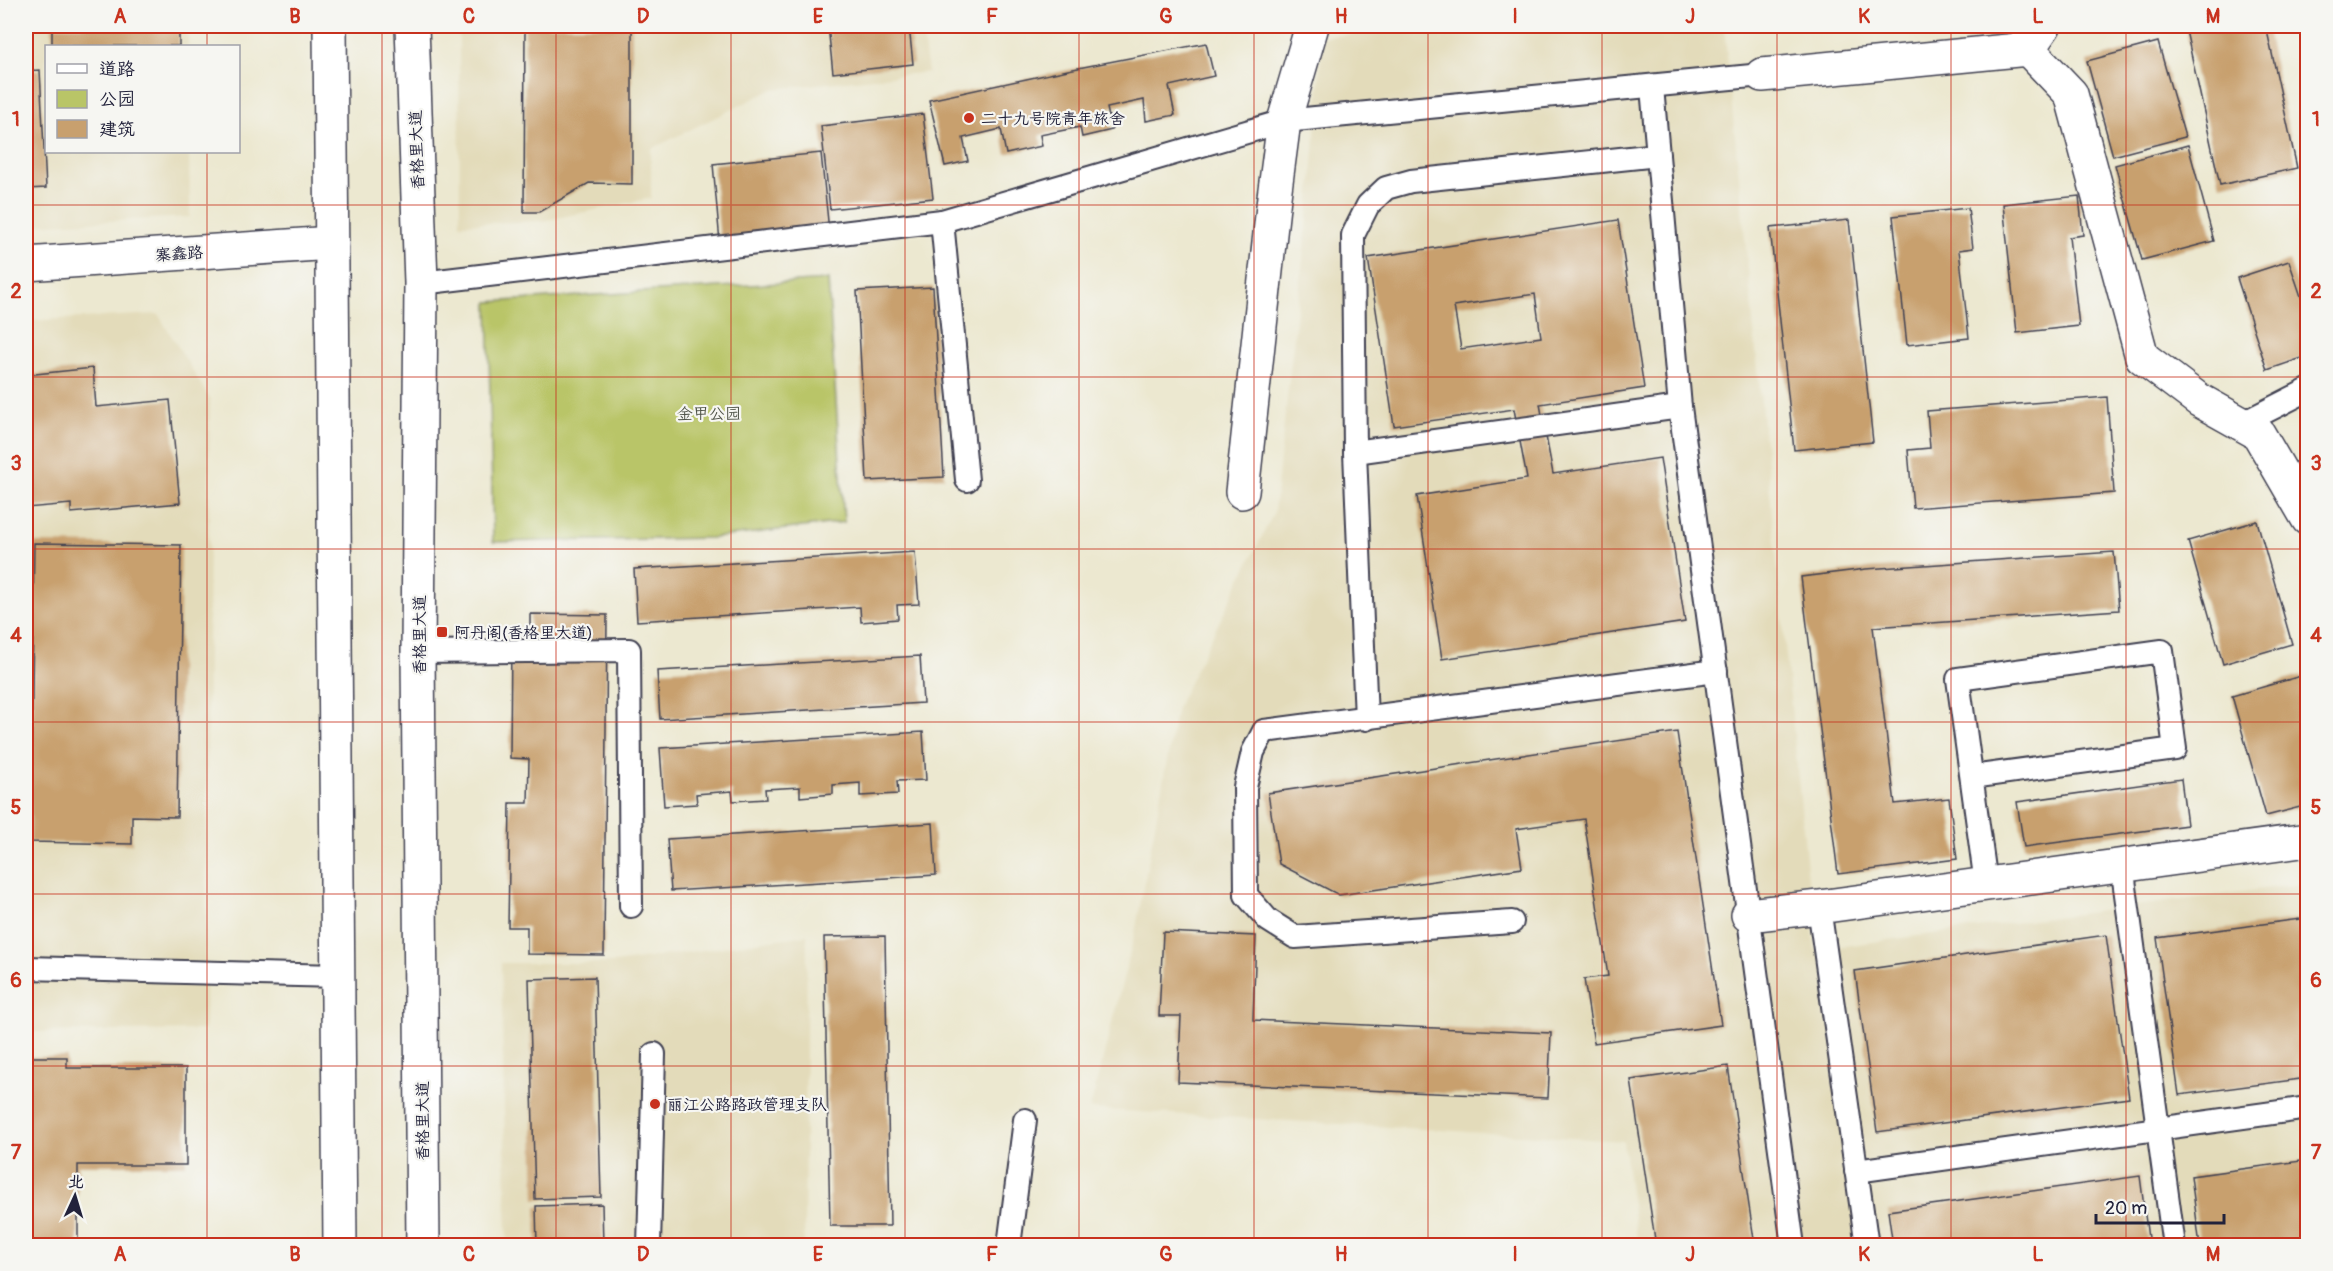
<svg xmlns="http://www.w3.org/2000/svg" width="2333" height="1271" font-family="Pangolin,'LXGW WenKai TC',sans-serif">
	<rect width="100%" height="100%" fill="#f6f6f2"/>
	<filter id="ink" filterUnits="userSpaceOnUse"><feTurbulence type="fractalNoise" baseFrequency=".0167" numOctaves="2"/><feDisplacementMap in="SourceGraphic" scale="12" xChannelSelector="R" yChannelSelector="G"/><feConvolveMatrix kernelMatrix="1 2 1 2 8 2 1 2 1" color-interpolation-filters="sRGB"/></filter>
	<filter id="wash" filterUnits="userSpaceOnUse"><feTurbulence type="fractalNoise" baseFrequency=".008" numOctaves="4" result="noise"/><feDisplacementMap in="SourceGraphic" scale="24" xChannelSelector="R" yChannelSelector="G"/><feGaussianBlur stdDeviation="1.35" result="paint"/><feColorMatrix in="noise" values="0 0 0 0 0 0 0 0 0 0 0 0 0 0 0 0 0 1.4 0 .05"/><feComposite in="paint" operator="in"/></filter>
	<g filter="url(#wash)">
		<rect width="100%" height="100%" fill="#ece8d0"/>
		<g fill="#e3dbba">
			<polygon points="26,26 188,26 188,46 46,46 46,152 189,152 190,217 26,225"/>
			<polygon points="459,26 921,26 928,72 773,89 651,149 651,198 543,221 460,224"/>
			<polygon points="1456,26 1724,26 1815,950 2307,883 2307,1245 1638,1245 1623,1141 1090,1109 1135,933 1177,707 1274,512 1312,180 1322,37"/>
			<polygon points="158,314 210,399 205,1030 26,1032 26,321"/>
			<polygon points="807,935 804,1245 507,1245 501,963 615,963"/>
		</g>
		<polygon fill="#b9c567" stroke="#6e7451" stroke-width="1.5" points="828,280 844,522 712,538 493,542 488,302"/>
		<g id="blocks">
			<g fill="#c8a06e" fill-rule="evenodd">
				<rect x="52" y="26" width="127" height="20"/>
				<polygon points="525,26 632,26 632,184 589,183 539,212 524,212"/>
				<polygon points="828,26 909,26 913,64 833,73"/>
				<polygon points="2185,26 2266,26 2297,168 2220,185"/>
				<polygon points="2158,42 2185,137 2113,156 2087,61"/>
				<polygon points="1206,43 1214,76 1169,86 1175,115 1146,121 1144,100 1107,108 1112,130 1082,137 1080,127 1040,135 1042,146 1006,154 1001,129 963,138 968,161 945,166 929,100 1068,70"/>
				<polygon points="40,70 46,188 26,189 26,71"/>
				<polygon points="923,114 933,198 830,209 821,126"/>
				<polygon points="2188,145 2214,241 2142,260 2115,165"/>
				<polygon points="821,153 829,231 720,242 713,164"/>
				<polygon points="2079,196 2083,235 2069,237 2079,326 2017,333 2003,204"/>
				<polygon points="1968,208 1973,248 1959,250 1969,338 1907,345 1893,216"/>
				<path d="M1618,220L1644,388L1540,404L1553,474L1660,458L1685,622L1442,659L1417,496L1527,479L1514,409L1394,426L1368,258ZM1535,294L1541,337L1461,349L1454,306Z"/>
				<polygon points="1849,220 1873,442 1794,450 1770,228"/>
				<polygon points="2289,261 2308,317 2308,356 2267,370 2237,278"/>
				<polygon points="933,287 944,477 867,481 857,291"/>
				<polygon points="93,368 96,407 170,400 180,503 71,513 71,504 26,508 26,375"/>
				<polygon points="2107,397 2114,493 1913,508 1908,450 1930,448 1927,411"/>
				<polygon points="2257,521 2292,644 2223,664 2188,541"/>
				<polygon points="34,543 181,545 177,817 132,816 132,844 30,842"/>
				<polygon points="915,552 919,604 897,605 898,619 861,622 860,607 637,621 634,569"/>
				<polygon points="2114,552 2119,610 1873,627 1895,804 1949,798 1957,859 1838,874 1801,577 1866,569"/>
				<polygon points="530,614 607,615 604,955 527,954 527,927 508,927 510,803 528,803 529,759 510,758 511,638 530,639"/>
				<polygon points="920,656 923,703 660,719 657,671"/>
				<polygon points="2301,676 2308,698 2308,805 2266,816 2232,696"/>
				<polygon points="923,732 926,780 897,781 898,794 860,796 860,783 833,785 833,794 800,797 800,787 765,789 766,799 733,801 732,791 696,794 697,804 664,806 660,748"/>
				<polygon points="1677,732 1721,1025 1594,1043 1584,979 1608,976 1584,819 1516,829 1522,868 1339,895 1279,864 1268,793"/>
				<polygon points="2181,779 2187,825 2024,847 2017,802"/>
				<polygon points="933,823 936,875 671,891 667,839"/>
				<polygon points="2308,918 2308,1078 2179,1095 2157,938"/>
				<polygon points="1163,932 1256,936 1253,1020 1551,1033 1548,1098 1178,1082 1181,1016 1159,1016"/>
				<polygon points="2106,935 2129,1098 1877,1132 1855,971"/>
				<polygon points="885,936 890,1226 830,1226 824,937"/>
				<polygon points="595,977 601,1197 535,1199 529,979"/>
				<polygon points="27,1057 67,1057 67,1068 186,1068 186,1165 78,1165 78,1246 26,1246 26,1068 27,1068"/>
				<polygon points="1728,1066 1755,1246 1656,1246 1631,1080"/>
				<polygon points="2308,1160 2308,1246 2200,1246 2191,1176"/>
				<polygon points="2140,1176 2149,1246 1893,1246 1888,1211"/>
				<polygon points="602,1204 603,1246 537,1246 536,1206"/>
			</g>
		</g>
	</g>
	<g filter="url(#ink)">
		<use href="#blocks" fill-opacity="0" stroke="#404051" stroke-width="1.5"/>
		<g fill="none" stroke-linecap="round" stroke-linejoin="round">
			<defs>
				<g id="lane">
					<polyline points="1652,87 1680,407 1793,1246"/>
					<polyline points="421,283 942,221"/>
					<polyline points="2241,424 2308,390"/>
					<polyline points="1355,452 1680,407"/>
					<polyline points="967,480 942,221 1284,121 1762,75"/>
					<polyline points="418,652 629,650 631,906"/>
					<polyline points="1366,719 1355,452 1353,235 1368,205 1386,188 1411,181 1658,155"/>
					<polyline points="1972,777 2175,749 2162,651 1958,679 1986,884"/>
					<polyline points="2122,865 2174,1246"/>
					<polyline points="1819,907 1867,1246"/>
					<polyline points="1512,922 1295,937 1268,920 1246,895 1245,787 1253,752 1264,731 1716,671"/>
					<polyline points="26,968 338,976"/>
					<polyline points="1856,1171 2308,1108"/>
					<polyline points="649,1246 654,1054"/>
					<polyline points="1009,1246 1025,1120"/>
				</g>
				<g id="street">
					<polyline points="2044,26 2028,49 2071,94 2142,357 2199,400 2258,433 2308,519"/>
					<polyline points="1762,75 2028,49"/>
					<polyline points="26,264 332,243"/>
					<polyline points="1242,492 1274,197 1284,121 1312,26"/>
					<polyline points="1748,915 1819,907 2308,840"/>
				</g>
				<g id="secondary">
					<polyline points="330,26 340,1246"/>
					<polyline points="412,26 421,283 418,652 423,1246"/>
				</g>
			</defs>
			<use href="#lane" stroke="#404051" stroke-width="26"/>
			<use href="#street" stroke="#404051" stroke-width="36"/>
			<use href="#secondary" stroke="#404051" stroke-width="36"/>
			<use href="#lane" stroke="#fff" stroke-width="22"/>
			<use href="#street" stroke="#fff" stroke-width="33"/>
			<use href="#secondary" stroke="#fff" stroke-width="33"/>
		</g>
	</g>
	<path fill="none" stroke="#c8321e" stroke-width="1.5" stroke-opacity="0.55" d="M207,26V46M382,26V1246M556,26V1246M731,26V1246M905,26V1246M1079,26V1246M1254,26V1246M1428,26V1246M1602,26V1246M1777,26V1246M1951,26V1246M2126,26V1246M207,152V1246M26,205H2308M26,377H2308M26,549H2308M26,722H2308M26,894H2308M26,1066H2308"/>
	<g fill="#c8321e" stroke="#f6f6f2" stroke-width="2">
		<circle cx="969" cy="118" r="6"/>
		<rect x="436" y="626" width="12" height="12" rx="3"/>
		<circle cx="655" cy="1104" r="6"/>
	</g>
	<g text-anchor="middle" stroke-width="4.5" stroke-linejoin="round" paint-order="stroke">
		<g font-size="16" fill="#22223b" stroke="#f6f6f2" text-anchor="start">
			<text x="981" y="124">二十九号院青年旅舍</text>
			<text x="454" y="638">阿丹阁(香格里大道)</text>
			<text x="667" y="1110">丽江公路路政管理支队</text>
		</g>
		<g font-size="16" fill="#22223b" stroke="#f6f6f2">
			<text transform="translate(416 150) rotate(-92)" y="6">香格里大道</text>
			<text transform="translate(179 253) rotate(-4)" y="6">寨鑫路</text>
			<text transform="translate(419 635) rotate(-90)" y="6">香格里大道</text>
			<text transform="translate(422 1121) rotate(-90)" y="6">香格里大道</text>
		</g>
		<g font-size="16" fill="#4f5348" stroke="#f6f6f2">
			<text x="709" y="419">金甲公园</text>
		</g>
	</g>
	<rect width="2333" height="1271" fill="none" stroke="#f6f6f2" stroke-width="66"/>
	<rect x="45" y="45" width="195" height="108" fill="#f6f6f2" stroke="#a1a1a9" stroke-width="1.5"/>
	<rect x="57" y="64" width="30" height="9" fill="#ffffff" stroke="#a1a1a9" stroke-width="1.5"/>
	<text x="99" y="75" font-size="18" fill="#22223b">道路</text>
	<rect x="57" y="90" width="30" height="18" fill="#b9c567" stroke="#a1a1a9" stroke-width="1.5"/>
	<text x="99" y="105" font-size="18" fill="#22223b">公园</text>
	<rect x="57" y="120" width="30" height="18" fill="#c8a06e" stroke="#a1a1a9" stroke-width="1.5"/>
	<text x="99" y="135" font-size="18" fill="#22223b">建筑</text>
	<g transform="translate(75 1196) rotate(4)" stroke="#f6f6f2" stroke-width="4.5" paint-order="stroke">
	<path d="M0-4.5L10 22L0 15L-10 22Z" fill="#22223b"/>
	<text y="-9" font-size="16" font-weight="bold" text-anchor="middle" fill="#22223b">北</text>
	</g>
	<path d="M2096 1214v9h128v-9" fill="none" stroke="#22223b" stroke-width="3"/>
	<text x="2105" y="1214" font-size="18" fill="#22223b" stroke="#f6f6f2" stroke-width="4.5" paint-order="stroke">20 m</text>
	<rect x="33" y="33" width="2267" height="1205" fill="none" stroke="#c8321e" stroke-width="2"/>
	<g font-size="20" text-anchor="middle" font-weight="bold" fill="#c8321e">
		<text x="120" y="23">A</text>
		<text x="295" y="23">B</text>
		<text x="469" y="23">C</text>
		<text x="643" y="23">D</text>
		<text x="818" y="23">E</text>
		<text x="992" y="23">F</text>
		<text x="1166" y="23">G</text>
		<text x="1341" y="23">H</text>
		<text x="1515" y="23">I</text>
		<text x="1690" y="23">J</text>
		<text x="1864" y="23">K</text>
		<text x="2038" y="23">L</text>
		<text x="2213" y="23">M</text>
		<text x="16" y="126">1</text>
		<text x="2316" y="126">1</text>
		<text x="16" y="298">2</text>
		<text x="2316" y="298">2</text>
		<text x="16" y="470">3</text>
		<text x="2316" y="470">3</text>
		<text x="16" y="642">4</text>
		<text x="2316" y="642">4</text>
		<text x="16" y="814">5</text>
		<text x="2316" y="814">5</text>
		<text x="16" y="987">6</text>
		<text x="2316" y="987">6</text>
		<text x="16" y="1159">7</text>
		<text x="2316" y="1159">7</text>
		<text x="120" y="1261">A</text>
		<text x="295" y="1261">B</text>
		<text x="469" y="1261">C</text>
		<text x="643" y="1261">D</text>
		<text x="818" y="1261">E</text>
		<text x="992" y="1261">F</text>
		<text x="1166" y="1261">G</text>
		<text x="1341" y="1261">H</text>
		<text x="1515" y="1261">I</text>
		<text x="1690" y="1261">J</text>
		<text x="1864" y="1261">K</text>
		<text x="2038" y="1261">L</text>
		<text x="2213" y="1261">M</text>
	</g>
</svg>
